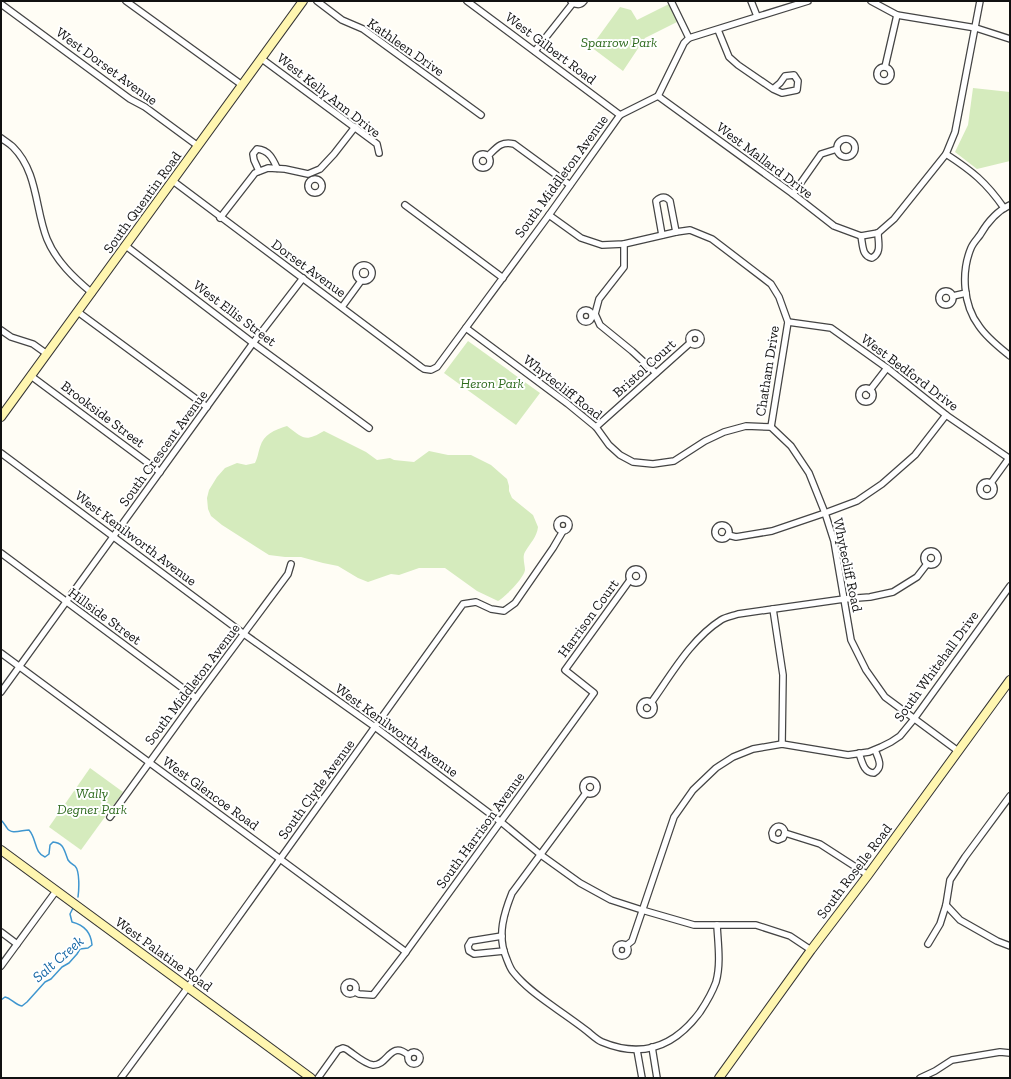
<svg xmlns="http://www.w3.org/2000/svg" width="1011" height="1079" font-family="'Zilla Slab',serif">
	<rect width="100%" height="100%" fill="#fffdf5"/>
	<g fill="#d5ebbd">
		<polygon points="669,4 677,22 645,38 623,71 591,47 620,7 631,10 637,20"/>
		<polygon points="973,88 1010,92 1010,161 977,169 955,152 968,125"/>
		<polygon points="468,341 540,393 516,425 444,373"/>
		<path d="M287,426C304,439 305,442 324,431L366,452L377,460L390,458L394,460L414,462L429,451L448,455H471L491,465L507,479L509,486V491L512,498L533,515L538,527C537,537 530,543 525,552C522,557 525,565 525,570C524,578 505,597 498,601L477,591L445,568H419L399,575L391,574L368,582L358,578L338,566L323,563L301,557H285L269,555L222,525L211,516L208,509L207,498L209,490L217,477L225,468L237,463L246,465L255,463C258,457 258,453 260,447C264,434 274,430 287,426Z"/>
		<polygon points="90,768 123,792 81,850 49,827"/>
	</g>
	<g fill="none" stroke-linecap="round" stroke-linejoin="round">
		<g stroke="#3f96cf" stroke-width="1.5">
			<path d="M1,820C4,823 5,825 7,828C11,835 22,830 29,830C37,839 34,853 45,857L49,854L50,845L53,842C64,843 64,850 68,860C70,863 72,864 75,866C80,871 79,890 78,897"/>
			<path d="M1,1000L5,997C11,998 15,1005 22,1006L27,1002L45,982L51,979L62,967L69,963L77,954L80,949L88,948L92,945C91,932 84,925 72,922L70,914L73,908"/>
		</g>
		<defs>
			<g id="street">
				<polyline points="126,1 242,85"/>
				<polyline points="317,1 342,20 363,29 481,115"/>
				<polyline points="467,1 620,115"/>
				<path d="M571,1C575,5 580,6 584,1"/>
				<polyline points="751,1 757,16"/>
				<polyline points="871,1 897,15 976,28 1010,39"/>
				<polyline points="1,4 130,99 145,107 198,146"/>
				<polyline points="718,30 729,57 738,65 773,89 782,93 797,90 798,81 794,75 785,76 780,83 773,89"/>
				<polyline points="689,38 808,1"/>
				<polyline points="535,51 573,3"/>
				<polyline points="262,59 377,144 379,153"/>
				<circle cx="884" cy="74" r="7"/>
				<polyline points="885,67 897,15"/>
				<polyline points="658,96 793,194 834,226 861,236 878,233"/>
				<path d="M1,138C5,141 10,144 13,147C38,172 35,209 47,239C56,261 74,278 92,293"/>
				<circle cx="846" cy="148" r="9"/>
				<circle cx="483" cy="161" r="7"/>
				<path d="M946,154C972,171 986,182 1004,208"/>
				<path d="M488,156C497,147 501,141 514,144L570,185"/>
				<path d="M259,171L254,160L253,154L257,149C269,150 273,159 277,168"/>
				<circle cx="315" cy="186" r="7"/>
				<polyline points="173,181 421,367 424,369 431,370 437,367 549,215 620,115 658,96 684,43 689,38 671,1"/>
				<polyline points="793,194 821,154 837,149"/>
				<polyline points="405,205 503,278"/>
				<path d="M1010,205C997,211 987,223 980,235C977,239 973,243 971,248C961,272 963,305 979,326C987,338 999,347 1010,356"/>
				<polyline points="549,215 581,238 602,245 624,244 676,232 690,230 712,239 771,284 779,297 788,322 771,427"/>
				<polyline points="220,218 255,173 268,168 285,169 308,174 320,169 334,154 355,127"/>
				<polyline points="878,233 894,219 946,154 955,132 980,1"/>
				<path d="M662,235L656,201C661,196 666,196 670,201L676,232"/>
				<path d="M861,236C863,246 862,256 872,258C882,253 878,242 878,233"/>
				<polyline points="624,244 624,267 599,299 595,314 600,325 632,351 656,373"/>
				<polyline points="126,246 253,343 369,428"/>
				<circle cx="364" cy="273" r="8"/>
				<circle cx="946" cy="298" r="7"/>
				<polyline points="953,296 966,293"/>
				<polyline points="342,307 361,281"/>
				<circle cx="586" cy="316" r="6"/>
				<polyline points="78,312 207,407"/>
				<polyline points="788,322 831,328 887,368 946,415 1010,459"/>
				<polyline points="466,328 568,404 596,427 609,445 620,455 633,462 653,464 674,461 705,441 724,432 746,426 771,427 791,446 809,473 825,513 834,541 851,640 866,670 885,697 958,751"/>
				<polyline points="1,330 11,337 33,344 47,354"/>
				<circle cx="695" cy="339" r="6"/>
				<polyline points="31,376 160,472"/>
				<circle cx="866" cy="395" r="7"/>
				<polyline points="870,390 887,368"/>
				<polyline points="596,427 690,343"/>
				<polyline points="1,453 244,634 375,727 501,822 541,855 580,883 611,900 642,910 694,925 756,925 790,936 811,950"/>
				<circle cx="987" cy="489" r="7"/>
				<polyline points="991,483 1009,458"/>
				<circle cx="563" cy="525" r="6"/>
				<circle cx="722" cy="532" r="7"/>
				<polyline points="728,535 736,537 772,531 825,513 857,501 882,484 915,455 946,415"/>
				<circle cx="931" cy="558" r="7"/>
				<polyline points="1,553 196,698"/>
				<circle cx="636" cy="576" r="7"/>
				<polyline points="773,609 783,675 782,744"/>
				<polyline points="1,653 406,952"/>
				<polyline points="1,692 253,343 303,278"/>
				<circle cx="647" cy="708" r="7"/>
				<path d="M651,703C671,675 691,639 721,620C726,617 732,616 738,614L844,599L870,597L893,592L917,577L927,564"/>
				<path d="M859,753C862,762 864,773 874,773C884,767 878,758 875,750"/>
				<circle cx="590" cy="787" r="7"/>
				<path d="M586,793L512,893C504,913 497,935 506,957C508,962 510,969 514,973C526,988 543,999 558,1010C568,1017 578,1024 587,1031C592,1035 597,1040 602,1042C643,1059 675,1046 700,1012C706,1003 712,993 716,982C721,964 718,944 717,925"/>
				<polyline points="110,817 196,698 288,574 291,564"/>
				<path d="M785,833L783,838L778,840L773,838L772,833C774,824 784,824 785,833L820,844L868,875"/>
				<polyline points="946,905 960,920 997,941 1010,946"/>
				<polyline points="1,932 17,944"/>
				<polyline points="502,936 471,941 468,946 469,951 474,954 504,951"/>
				<circle cx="622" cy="950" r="6"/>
				<polyline points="928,944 940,924 946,905 950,880 965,857 1010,796"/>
				<polyline points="627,945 632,941 674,817 693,790 716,768 733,757 753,749 782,744 848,755 869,752 881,747 891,742 900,736 914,719 1010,586"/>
				<polyline points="1,966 56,891"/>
				<circle cx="350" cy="988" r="6"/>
				<polyline points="355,992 359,994 373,995 406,952 594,693 565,670 630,580"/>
				<polyline points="652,1047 657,1078"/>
				<polyline points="637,1050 642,1078"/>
				<circle cx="414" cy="1058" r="6"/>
				<polyline points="121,1078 194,979 463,604 476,602 491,609 504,611 515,603 553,548 563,531"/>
				<path d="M318,1078L338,1050L343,1048L346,1049C354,1054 364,1064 373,1065C388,1066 390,1040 408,1055"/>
				<polyline points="920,1078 935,1071 952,1060 1000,1052 1010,1053"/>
			</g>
			<g id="secondary">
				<polyline points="1,417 303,1"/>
				<polyline points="1,850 311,1078"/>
				<polyline points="719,1078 811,950 868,875 1010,680"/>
			</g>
		</defs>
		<use href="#street" stroke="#444" stroke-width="8"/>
		<use href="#secondary" stroke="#333" stroke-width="10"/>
		<use href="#street" stroke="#fff" stroke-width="5.5"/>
		<use href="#secondary" stroke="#fff6b0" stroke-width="8"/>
	</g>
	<g text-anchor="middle" stroke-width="4" stroke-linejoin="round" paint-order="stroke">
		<g font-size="14" font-style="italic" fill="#2f6b1f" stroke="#fff">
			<text x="619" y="47">Sparrow Park</text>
			<text x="492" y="388">Heron Park</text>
			<text x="92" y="798">Wally<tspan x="92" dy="16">Degner Park</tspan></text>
		</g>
		<g font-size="14" fill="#111" stroke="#fff">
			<text transform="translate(406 47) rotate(35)" y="5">Kathleen Drive</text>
			<text transform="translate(551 48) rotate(37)" y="5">West Gilbert Road</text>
			<text transform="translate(107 66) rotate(36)" y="5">West Dorset Avenue</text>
			<text transform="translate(329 95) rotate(38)" y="5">West Kelly Ann Drive</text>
			<text transform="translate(765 160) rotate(37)" y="5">West Mallard Drive</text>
			<text transform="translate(561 176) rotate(-54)" y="5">South Middleton Avenue</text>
			<text transform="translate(142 202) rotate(-54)" y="5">South Quentin Road</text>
			<text transform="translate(309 268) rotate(36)" y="5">Dorset Avenue</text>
			<text transform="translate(235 313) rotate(37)" y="5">West Ellis Street</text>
			<text transform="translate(644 368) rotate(-42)" y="5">Bristol Court</text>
			<text transform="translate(767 371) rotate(-81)" y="5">Chatham Drive</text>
			<text transform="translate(910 372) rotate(37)" y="5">West Bedford Drive</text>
			<text transform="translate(563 387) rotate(38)" y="5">Whytecliff Road</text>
			<text transform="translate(103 414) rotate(37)" y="5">Brookside Street</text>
			<text transform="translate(163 448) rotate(-54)" y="5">South Crescent Avenue</text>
			<text transform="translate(136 538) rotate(37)" y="5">West Kenilworth Avenue</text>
			<text transform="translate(848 565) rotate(78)" y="5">Whytecliff Road</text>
			<text transform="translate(105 616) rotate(36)" y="5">Hillside Street</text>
			<text transform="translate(588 618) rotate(-54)" y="5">Harrison Court</text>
			<text transform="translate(936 666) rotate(-54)" y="5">South Whitehall Drive</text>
			<text transform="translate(192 684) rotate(-53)" y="5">South Middleton Avenue</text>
			<text transform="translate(397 730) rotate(36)" y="5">West Kenilworth Avenue</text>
			<text transform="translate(316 789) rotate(-54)" y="5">South Clyde Avenue</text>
			<text transform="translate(211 793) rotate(36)" y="5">West Glencoe Road</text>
			<text transform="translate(480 830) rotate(-54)" y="5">South Harrison Avenue</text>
			<text transform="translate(854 871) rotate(-53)" y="5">South Roselle Road</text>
			<text transform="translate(164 954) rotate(36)" y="5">West Palatine Road</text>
		</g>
		<g font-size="15" font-style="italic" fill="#1768a6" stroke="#fff">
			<text transform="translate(58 959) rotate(-41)" y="5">Salt Creek</text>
		</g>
	</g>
	<rect width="1011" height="1079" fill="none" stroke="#111111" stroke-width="4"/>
</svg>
